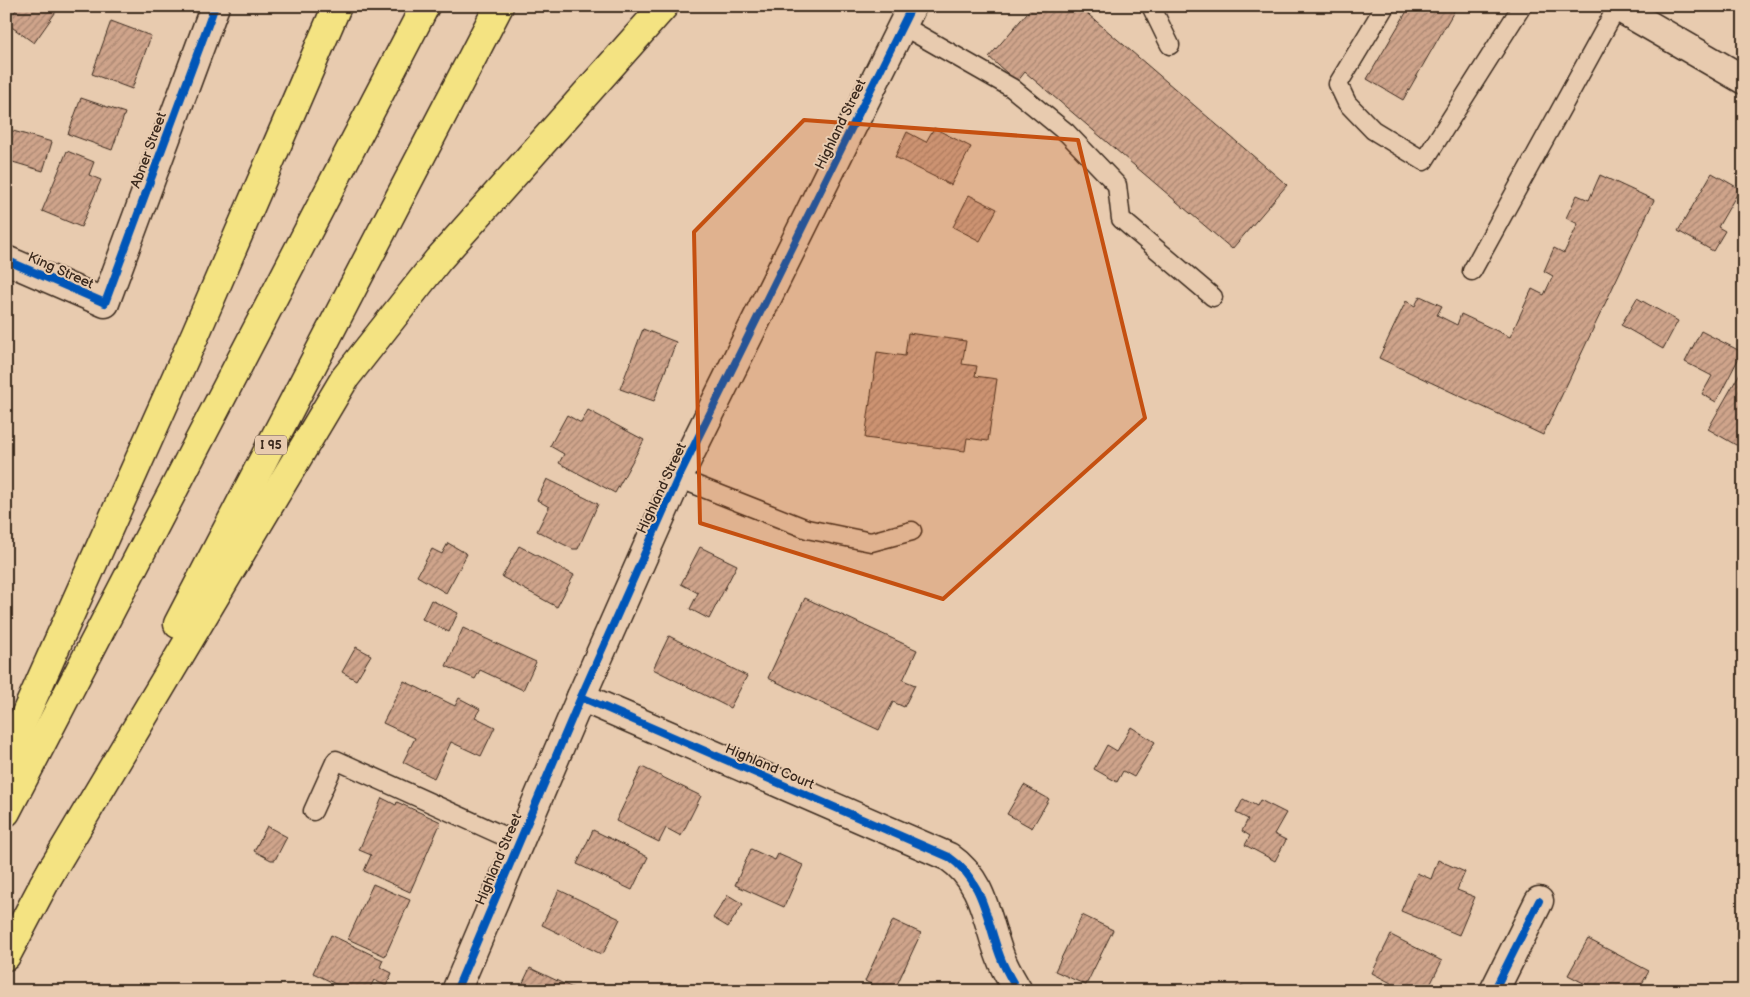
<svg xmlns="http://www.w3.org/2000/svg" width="1750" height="997" font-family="'Balsamiq Sans',sans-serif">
	<defs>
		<pattern id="building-hatch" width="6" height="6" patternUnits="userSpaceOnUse" patternTransform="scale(1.25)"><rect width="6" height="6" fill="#cfa48b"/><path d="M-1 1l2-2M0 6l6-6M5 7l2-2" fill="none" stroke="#a98671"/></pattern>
	</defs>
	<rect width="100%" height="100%" fill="#e8cbaf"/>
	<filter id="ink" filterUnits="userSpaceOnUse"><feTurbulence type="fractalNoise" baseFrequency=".02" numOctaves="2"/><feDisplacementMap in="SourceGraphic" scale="10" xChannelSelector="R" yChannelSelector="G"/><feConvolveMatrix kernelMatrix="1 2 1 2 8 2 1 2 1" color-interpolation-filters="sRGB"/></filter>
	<g filter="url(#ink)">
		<g fill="url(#building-hatch)" stroke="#3b2a1e">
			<polygon points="19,6 60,6 34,43 6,23"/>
			<polygon points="1033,6 1085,6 1082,9 1287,185 1232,249 1025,72 1017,82 989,57"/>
			<polygon points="1410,6 1457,6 1403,100 1367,79"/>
			<polygon points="111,21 151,36 132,89 92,74"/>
			<polygon points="81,98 125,113 112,150 68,134"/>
			<polygon points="934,128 971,147 951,185 895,157 907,132 926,142"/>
			<polygon points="6,129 52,142 43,171 6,160"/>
			<polygon points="67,151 94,162 89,175 101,180 81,227 42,211"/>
			<polygon points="1712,173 1740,189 1718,227 1725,231 1713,251 1678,231"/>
			<polygon points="1600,175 1654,200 1543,435 1379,358 1406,301 1415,306 1420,296 1442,306 1437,315 1457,325 1461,314 1510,337 1532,289 1544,295 1553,276 1544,271 1554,248 1564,253 1578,224 1566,218 1577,195 1589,200"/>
			<polygon points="969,195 997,209 980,241 953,227"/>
			<polygon points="1637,298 1678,321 1663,349 1621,325"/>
			<polygon points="643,329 676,342 654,401 620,389"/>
			<polygon points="1701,331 1742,352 1716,402 1702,394 1712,376 1685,362"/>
			<polygon points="908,333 966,341 962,364 977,366 975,376 997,379 988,441 967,438 965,451 865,438 877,352 905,356"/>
			<polygon points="1744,366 1744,436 1739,444 1736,445 1708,429"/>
			<polygon points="588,410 644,440 615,493 559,463 564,454 550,446 567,415 581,423"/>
			<polygon points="547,479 598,504 578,549 573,549 537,531 549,507 537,500"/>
			<polygon points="448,543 467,554 446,593 417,576 432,549 442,554"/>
			<polygon points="519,546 574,575 557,607 502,577"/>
			<polygon points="700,547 737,565 709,619 690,609 698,593 681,584"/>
			<polygon points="805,598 917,650 903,680 915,685 904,707 893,702 879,730 768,678"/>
			<polygon points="431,600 458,613 449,632 422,619"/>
			<polygon points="463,628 536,662 523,690 480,670 475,679 446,666"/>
			<polygon points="669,636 747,676 730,708 653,669"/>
			<polygon points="356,647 371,655 356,680 342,672"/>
			<polygon points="404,681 455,706 459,698 480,709 475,717 495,727 481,756 451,742 434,778 403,762 415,738 383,723"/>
			<polygon points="1131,727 1155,742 1134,777 1123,771 1117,782 1094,769 1107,745 1117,751"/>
			<polygon points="642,767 701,796 681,836 666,828 659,842 616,821"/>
			<polygon points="1024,785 1049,799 1032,828 1007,814"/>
			<polygon points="382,798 396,805 397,802 441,822 410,892 364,871 371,855 359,850"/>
			<polygon points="1243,799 1257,806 1260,800 1286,813 1274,834 1286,840 1275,861 1245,845 1250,836 1242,831 1248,819 1236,813"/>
			<polygon points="267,826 287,837 275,860 271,860 254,851"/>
			<polygon points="593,830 648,857 632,890 577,864"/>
			<polygon points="751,849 775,860 778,854 803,865 784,907 735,885"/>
			<polygon points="1438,860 1465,872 1457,890 1475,897 1459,935 1401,911 1417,873 1431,879"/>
			<polygon points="373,884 410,900 385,956 348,939"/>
			<polygon points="559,890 620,919 604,952 601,954 542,925"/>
			<polygon points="728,895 743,904 728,927 713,918"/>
			<polygon points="1082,915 1113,930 1086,985 1055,971"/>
			<polygon points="893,920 921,933 894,991 884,991 865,981"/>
			<polygon points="331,935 383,960 380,967 392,973 386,986 374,980 368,991 350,991 313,973"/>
			<polygon points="1391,935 1442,961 1427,991 1406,991 1372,973"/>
			<polygon points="1588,939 1649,971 1638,991 1599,991 1568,975"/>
			<polygon points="530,968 579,991 519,991"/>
			<polygon points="1238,984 1251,991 1234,991"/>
			<polygon points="697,985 707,991 694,991"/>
		</g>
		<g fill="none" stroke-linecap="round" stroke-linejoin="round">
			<defs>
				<g id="service">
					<polyline points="1151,6 1170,45"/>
					<polyline points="1385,6 1338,84 1347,103 1373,130 1424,161 1522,6"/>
					<polyline points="903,26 1012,88 1067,133 1117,185 1121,219 1213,297"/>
					<polyline points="1472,271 1617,7"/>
					<polyline points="678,478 807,529 871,542 912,531"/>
					<polyline points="313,811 336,760 519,843"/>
				</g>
				<g id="minor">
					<polyline points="6,260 105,303 215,6"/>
					<path d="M581,697L949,857C984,881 986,919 1000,956C1004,968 1011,979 1018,991"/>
					<polyline points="456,991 581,697 678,478 912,6"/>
					<polyline points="1494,991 1539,901"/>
				</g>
				<polyline id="secondary" points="1616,6 1744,80"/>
				<g id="motorway">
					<polyline points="178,624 499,6"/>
					<polyline points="6,758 195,335 337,6"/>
					<polyline points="6,812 425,6"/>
					<polyline points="43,885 345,378 438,260 664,6"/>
					<polyline points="6,956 52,869"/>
				</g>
			</defs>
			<use href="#service" stroke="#3b2a1e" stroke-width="21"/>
			<use href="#minor" stroke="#3b2a1e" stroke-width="31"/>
			<use href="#secondary" stroke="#3b2a1e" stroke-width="31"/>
			<use href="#motorway" stroke="#3b2a1e" stroke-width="31"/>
			<use href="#service" stroke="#e8cbaf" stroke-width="18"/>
			<use href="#minor" stroke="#e8cbaf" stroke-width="28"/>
			<use href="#secondary" stroke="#e8cbaf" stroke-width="28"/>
			<use href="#motorway" stroke="#f4e382" stroke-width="28"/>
			<defs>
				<g id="cycleway">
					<polyline points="6,260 105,303 215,6"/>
					<path d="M581,697L949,857C984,881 986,919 1000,956C1004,968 1011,979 1018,991"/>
					<polyline points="456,991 581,697 678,478 912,6"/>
					<polyline points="1494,991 1539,901"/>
				</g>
			</defs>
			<use href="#cycleway" stroke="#e8cbaf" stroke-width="11"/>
			<use href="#cycleway" stroke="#0057b8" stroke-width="8"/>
		</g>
	</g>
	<path fill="#c55010" fill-opacity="0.2" stroke="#c55010" stroke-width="4" stroke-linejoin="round" d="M804,120L1078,140L1145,418L943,599L700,523L694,232Z"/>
	<g text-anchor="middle" stroke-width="4" stroke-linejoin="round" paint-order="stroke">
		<rect fill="#e8cbaf" stroke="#6f5a4a" stroke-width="1" x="255" y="435.5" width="32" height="19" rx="4"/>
		<g font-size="12" font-weight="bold" fill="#3b2a1e">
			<text x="271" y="449">I 95</text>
		</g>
		<g font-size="14" fill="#3b2a1e" stroke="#e8cbaf">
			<text transform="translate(840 124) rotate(-64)" y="5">Highland Street</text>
			<text transform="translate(148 150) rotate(-70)" y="5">Abner Street</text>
			<text transform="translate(61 270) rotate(24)" y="5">King Street</text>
			<text transform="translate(661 488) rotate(-65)" y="5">Highland Street</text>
			<text transform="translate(770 766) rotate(23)" y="5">Highland Court</text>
			<text transform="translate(498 859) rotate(-67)" y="5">Highland Street</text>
		</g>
	</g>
	<rect width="1750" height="997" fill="none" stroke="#e8cbaf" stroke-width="25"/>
	<rect x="12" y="12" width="1725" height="972" fill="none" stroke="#3b2a1e" stroke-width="2" filter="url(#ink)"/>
</svg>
